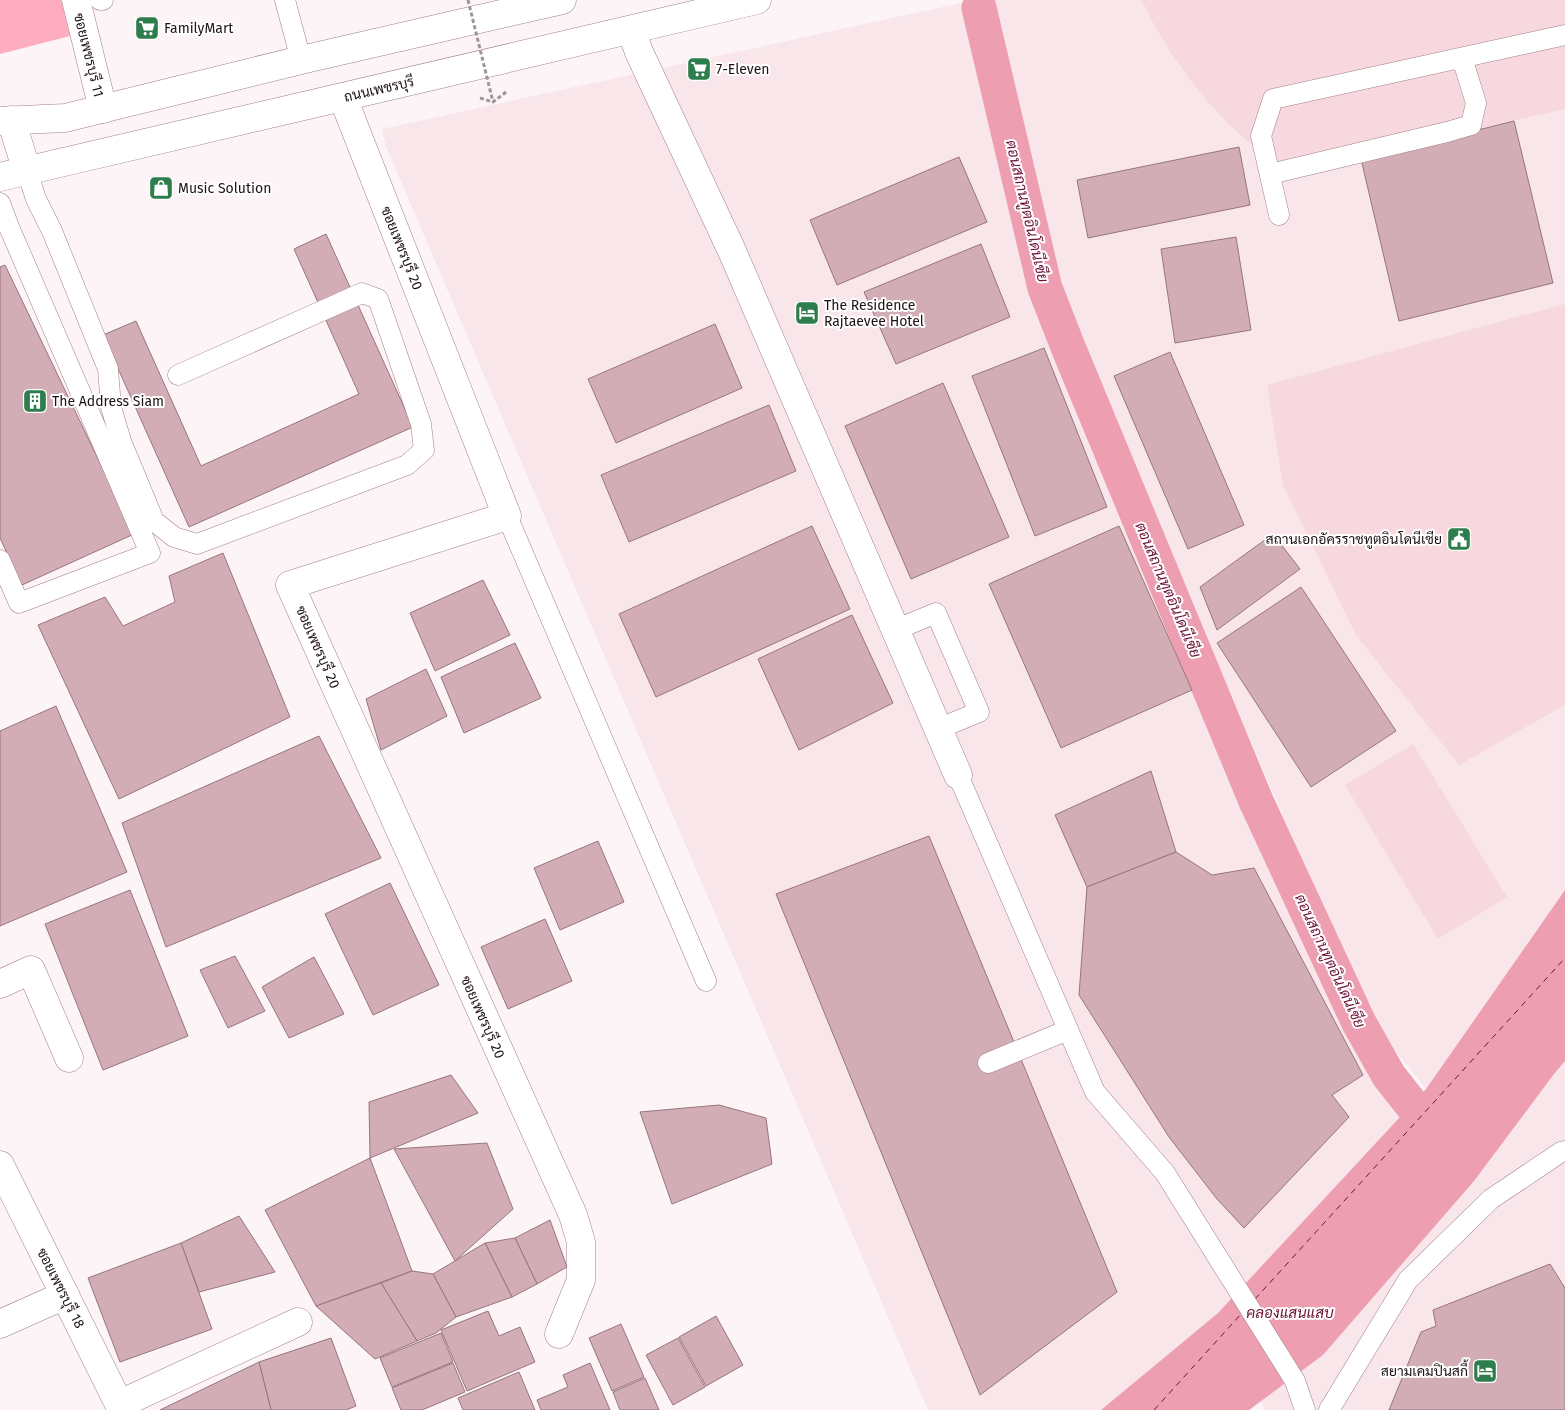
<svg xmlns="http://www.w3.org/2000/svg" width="1565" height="1410" font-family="'Fira Sans',Sarabun,sans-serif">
	<rect width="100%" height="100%" fill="#fcf4f6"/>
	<g fill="#f9e6ea">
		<polygon points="991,0 1565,0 1565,890 1426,1089 1370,1019 1163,536 1068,305"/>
		<polygon points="966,2 1038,313 1212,734 1374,1074 1400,1117 1218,1313 1101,1410 928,1410 386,147 382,129"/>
		<polygon points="1565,1061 1565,1410 1265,1410 1261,1401 1323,1355"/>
	</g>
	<g fill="#f7d8de">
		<path d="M1142,0H1565V109L1288,171C1271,158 1252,146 1236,131C1200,97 1162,46 1142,0Z"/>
		<polygon points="1565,304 1565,705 1459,765 1356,635 1283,485 1267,385"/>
		<polygon points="1413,744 1507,897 1438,939 1345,785"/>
	</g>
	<polygon fill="#feadc1" points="0,0 61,0 70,36 0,54"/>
	<polygon fill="#ed9eb1" points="1565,890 1565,1061 1554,1074 1474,1181 1323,1355 1249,1410 1101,1410 1218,1313 1426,1089"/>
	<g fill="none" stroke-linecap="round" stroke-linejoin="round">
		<polyline stroke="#ed9eb1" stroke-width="35" points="979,8 1045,288 1068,347 1256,801 1359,1023 1389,1076 1438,1138"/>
		<g stroke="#6f1337" stroke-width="1" stroke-dasharray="6 5" stroke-linecap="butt">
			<polyline points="1255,1299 1565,958"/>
			<polyline points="1154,1410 1242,1313"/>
		</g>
	</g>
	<g fill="#d2adb5" stroke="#98757d">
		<polygon points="1514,121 1553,283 1399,321 1361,159"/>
		<polygon points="1239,147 1250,205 1088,238 1077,180"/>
		<polygon points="959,157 987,222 837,285 810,220"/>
		<polygon points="326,234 413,427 189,527 103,335 136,321 201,466 359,394 294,249"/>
		<polygon points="1236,237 1251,330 1175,343 1161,249"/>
		<polygon points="981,244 1010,317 896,364 864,292"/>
		<polygon points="5,265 134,534 22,585 0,538 0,267"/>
		<polygon points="715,324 742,388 616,443 588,379"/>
		<polygon points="1044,348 1107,507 1035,536 972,376"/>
		<polygon points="1170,352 1244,525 1188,549 1114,376"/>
		<polygon points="943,383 1009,537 911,579 845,426"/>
		<polygon points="769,405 796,471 629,542 601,475"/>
		<polygon points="812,526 850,609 656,697 619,614"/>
		<polygon points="1119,526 1192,690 1061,748 989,584"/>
		<polygon points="1273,534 1300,569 1217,630 1200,587"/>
		<polygon points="223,553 290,717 119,799 38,625 105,597 123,626 175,602 169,576"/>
		<polygon points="483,580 510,635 435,671 410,613"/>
		<polygon points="1301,587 1396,731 1311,787 1217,643"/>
		<polygon points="852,615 893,703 799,750 758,659"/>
		<polygon points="515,643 541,698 464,733 441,677"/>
		<polygon points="426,669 447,716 381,750 366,699"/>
		<polygon points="56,706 127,872 0,926 0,731"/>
		<polygon points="319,736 381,858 166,947 122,823"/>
		<polygon points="1151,771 1176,852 1087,887 1055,815"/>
		<polygon points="929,836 1117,1292 980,1395 776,894"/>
		<polygon points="598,841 624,902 560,930 534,868"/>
		<polygon points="1176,852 1212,875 1254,868 1363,1075 1332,1095 1349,1117 1244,1228 1217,1199 1169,1137 1079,995 1087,887"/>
		<polygon points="390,883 439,985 373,1015 325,914"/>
		<polygon points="130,890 188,1036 103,1070 45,924"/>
		<polygon points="545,919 572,981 508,1009 481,947"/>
		<polygon points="235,956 265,1011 228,1028 200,970"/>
		<polygon points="314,957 344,1014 289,1038 262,987"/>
		<polygon points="451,1075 478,1113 370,1158 369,1102"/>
		<polygon points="719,1105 766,1118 772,1164 672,1204 640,1112"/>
		<polygon points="487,1143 513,1209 455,1261 394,1149"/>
		<polygon points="370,1158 412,1271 316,1306 265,1210"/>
		<polygon points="239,1216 275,1272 199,1292 181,1243"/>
		<polygon points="550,1220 567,1267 537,1284 515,1238"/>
		<polygon points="515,1238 537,1284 512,1297 485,1243"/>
		<polygon points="181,1243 212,1329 120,1362 88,1278"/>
		<polygon points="485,1243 512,1297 456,1317 433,1274"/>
		<polygon points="1550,1264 1565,1288 1565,1410 1389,1410 1421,1332 1436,1326 1433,1310"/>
		<polygon points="412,1271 433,1274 456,1317 436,1333 417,1341 381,1283"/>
		<polygon points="381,1283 417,1341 375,1359 316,1306"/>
		<polygon points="488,1311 499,1336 520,1327 535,1362 467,1391 441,1330"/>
		<polygon points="716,1316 743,1365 706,1386 679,1337"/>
		<polygon points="621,1324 644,1377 612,1391 589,1338"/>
		<polygon points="441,1333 453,1362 392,1387 380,1358"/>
		<polygon points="331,1338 356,1406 346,1410 271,1410 259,1362"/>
		<polygon points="678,1338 705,1387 673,1405 646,1355"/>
		<polygon points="259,1362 271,1410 160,1410"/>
		<polygon points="453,1363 465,1392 422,1410 401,1410 392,1388"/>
		<polygon points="590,1363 610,1410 541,1410 537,1400 568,1387 563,1375"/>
		<polygon points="519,1372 535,1410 463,1410 458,1398"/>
		<polygon points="645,1378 659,1410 620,1410 613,1392"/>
	</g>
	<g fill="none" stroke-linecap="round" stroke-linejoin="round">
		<defs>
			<g id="service">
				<polyline points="100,0 103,0"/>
				<polyline points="285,0 301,60"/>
				<polyline points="27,171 36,199 52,231 108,369 111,407 121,441 154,521 174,537 197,544 407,465 424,450 421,424 384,316 378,299 362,293 178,375"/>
				<polyline points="1270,174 1447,132 1471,125 1476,103 1462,58"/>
				<polyline points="0,203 9,227 150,553 19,603 0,560"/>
				<polyline points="1279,215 1261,136 1273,99 1565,35"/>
				<polyline points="507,516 706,981"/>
				<polyline points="895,630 936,613 979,712 938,729"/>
				<polyline points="958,775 1095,1092 1165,1173 1295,1381 1305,1410"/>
				<polyline points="988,1063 1068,1030"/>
				<polyline points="1329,1410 1408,1280 1491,1199 1561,1152 1565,1151"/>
			</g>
			<g id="minor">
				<polyline points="76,0 103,109"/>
				<polyline points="631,30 639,52 732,251 958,775"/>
				<polyline points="343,98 507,516 290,585 573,1215 581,1242 581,1280 559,1334"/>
				<polyline points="0,984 31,970 69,1058"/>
				<polyline points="0,1165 122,1410"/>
				<polyline points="0,1324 65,1295"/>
				<polyline points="120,1404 298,1322"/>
			</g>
			<g id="primary">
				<polyline points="11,120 27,171"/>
				<polyline points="0,121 65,118 301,60 562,0"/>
				<polyline points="0,177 757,0"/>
			</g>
		</defs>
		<use href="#service" stroke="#a27f87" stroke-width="21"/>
		<use href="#minor" stroke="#a27f87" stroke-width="29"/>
		<use href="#primary" stroke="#a27f87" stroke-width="29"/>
		<polyline stroke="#9f9597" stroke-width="3" stroke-dasharray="4 2.5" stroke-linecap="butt" points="480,98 493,102 506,92"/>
		<use href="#service" stroke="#fff" stroke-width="20"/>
		<use href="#minor" stroke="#fff" stroke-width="28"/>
		<use href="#primary" stroke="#fff" stroke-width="28"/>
		<polyline stroke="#9f9597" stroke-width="3" stroke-dasharray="4 2.5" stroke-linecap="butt" points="468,0 493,102"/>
	</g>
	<defs>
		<symbol id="supermarket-square" viewBox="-11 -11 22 22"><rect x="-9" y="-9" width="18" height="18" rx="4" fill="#2e7d4d" stroke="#fff"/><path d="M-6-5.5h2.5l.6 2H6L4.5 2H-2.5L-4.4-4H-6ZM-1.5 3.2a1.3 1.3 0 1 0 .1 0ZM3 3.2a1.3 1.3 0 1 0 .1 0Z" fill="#fff"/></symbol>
		<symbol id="shop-square" viewBox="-11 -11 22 22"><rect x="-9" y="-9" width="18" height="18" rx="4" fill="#2e7d4d" stroke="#fff"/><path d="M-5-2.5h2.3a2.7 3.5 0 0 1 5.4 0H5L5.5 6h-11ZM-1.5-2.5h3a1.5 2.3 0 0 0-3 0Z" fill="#fff"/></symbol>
		<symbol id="hotel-square" viewBox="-11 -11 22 22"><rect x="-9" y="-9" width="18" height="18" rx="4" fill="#2e7d4d" stroke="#fff"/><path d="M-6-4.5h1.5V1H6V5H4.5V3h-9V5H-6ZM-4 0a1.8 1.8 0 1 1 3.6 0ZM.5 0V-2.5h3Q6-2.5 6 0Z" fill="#fff"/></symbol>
		<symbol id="building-square" viewBox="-11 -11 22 22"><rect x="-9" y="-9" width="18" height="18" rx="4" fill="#2e7d4d" stroke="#fff"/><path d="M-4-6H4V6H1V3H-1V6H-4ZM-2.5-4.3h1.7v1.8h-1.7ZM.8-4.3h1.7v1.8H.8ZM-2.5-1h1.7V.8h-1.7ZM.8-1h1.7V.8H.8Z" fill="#fff"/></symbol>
		<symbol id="civic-square" viewBox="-11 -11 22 22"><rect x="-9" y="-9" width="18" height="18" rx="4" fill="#2e7d4d" stroke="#fff"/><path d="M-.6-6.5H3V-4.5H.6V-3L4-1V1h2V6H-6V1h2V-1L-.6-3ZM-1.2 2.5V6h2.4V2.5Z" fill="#fff"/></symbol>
	</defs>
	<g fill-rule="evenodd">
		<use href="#supermarket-square" x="133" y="14" width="28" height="28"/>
		<use href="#supermarket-square" x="685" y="55" width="28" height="28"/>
		<use href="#shop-square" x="147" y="174" width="28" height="28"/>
		<use href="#hotel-square" x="793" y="299" width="28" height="28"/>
		<use href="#building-square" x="21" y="387" width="28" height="28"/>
		<use href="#civic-square" x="1445" y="525" width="28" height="28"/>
		<use href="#hotel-square" x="1471" y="1357" width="28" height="28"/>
	</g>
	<g text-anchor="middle" stroke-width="4" stroke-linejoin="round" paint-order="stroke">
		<g font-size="14" fill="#1e1114" stroke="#fff" text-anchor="start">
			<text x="164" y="33">FamilyMart</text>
			<text x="716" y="74">7-Eleven</text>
			<text x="178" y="193">Music Solution</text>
			<text x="824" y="310">The Residence<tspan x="824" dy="16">Rajtaevee Hotel</tspan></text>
			<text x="52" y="406">The Address Siam</text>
			<text x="1442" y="544" text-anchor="end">สถานเอกอัครราชทูตอินโดนีเซีย</text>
			<text x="1468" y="1376" text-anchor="end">สยามเคมปินสกี้</text>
		</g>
		<g font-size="14" fill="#1e1114" stroke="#fff">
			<text transform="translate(89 55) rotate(76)" y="5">ซอยเพชรบุรี 11</text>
			<text transform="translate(379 89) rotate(-13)" y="5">ถนนเพชรบุรี</text>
			<text transform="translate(402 248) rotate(68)" y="5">ซอยเพชรบุรี 20</text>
			<text transform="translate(318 647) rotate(66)" y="5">ซอยเพชรบุรี 20</text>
			<text transform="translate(483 1017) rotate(66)" y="5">ซอยเพชรบุรี 20</text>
			<text transform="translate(61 1288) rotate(63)" y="5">ซอยเพชรบุรี 18</text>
		</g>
		<g font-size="15" font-style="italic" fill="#6f1337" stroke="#fff">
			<text transform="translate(1027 211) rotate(77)" y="5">ตอนสถานทูตอินโดนีเซีย</text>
			<text transform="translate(1168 590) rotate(67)" y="5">ตอนสถานทูตอินโดนีเซีย</text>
			<text transform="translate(1330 961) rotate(65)" y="5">ตอนสถานทูตอินโดนีเซีย</text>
			<text x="1290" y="1318">คลองแสนแสบ</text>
		</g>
	</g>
</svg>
